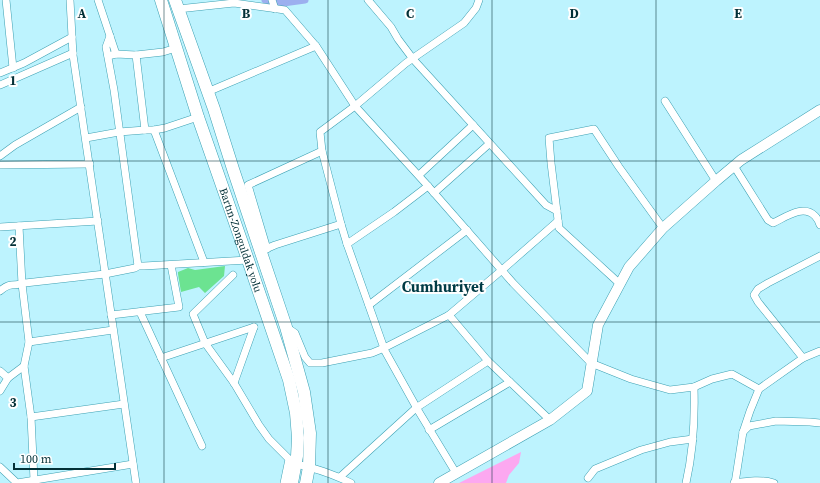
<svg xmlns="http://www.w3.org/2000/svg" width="820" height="483" font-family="'Source Serif 4',serif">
	<rect width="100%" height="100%" fill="#bdf3fe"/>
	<polygon fill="#fca8f0" points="521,452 519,463 509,475 506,483 459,483"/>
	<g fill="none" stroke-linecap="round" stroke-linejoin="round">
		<polyline stroke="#9cafef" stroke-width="7" points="265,0 283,3 305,0"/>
	</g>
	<polygon fill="#6ce391" points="225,266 224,276 205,293 199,287 181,292 178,274 178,272 188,268 195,270"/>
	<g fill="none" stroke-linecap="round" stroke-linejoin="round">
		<defs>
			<g id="street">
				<polyline points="6,0 13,68"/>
				<polyline points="70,0 73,55 136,483"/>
				<polyline points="98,0 116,54"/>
				<polyline points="272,0 275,9"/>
				<polyline points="368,0 391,27 398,39 413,59 546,205 557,211"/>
				<polyline points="178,9 234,3 285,10 316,46 355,106 428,186 513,283 591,363 631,379 670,390 694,387 712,379 732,374 759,389"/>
				<polyline points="110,36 106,47 114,90 138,266"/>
				<polyline points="136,55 145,130"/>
				<polyline points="108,56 116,54 136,55 163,52 176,48"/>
				<polyline points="0,73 24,63 72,37"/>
				<polyline points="0,85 73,53"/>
				<polyline points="212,90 316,46"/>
				<polyline points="665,101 716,181"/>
				<polyline points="154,130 204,262"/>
				<polyline points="86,138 119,132 145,130 154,130 165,128 198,117"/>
				<polyline points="0,156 15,145 81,107"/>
				<polyline points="0,165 90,164"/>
				<path d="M734,166L768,220L773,223C786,217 803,204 815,216C817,218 819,222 820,225"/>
				<polyline points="419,175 473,125"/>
				<polyline points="434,193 489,144"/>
				<polyline points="341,224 322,151 320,132 355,106 406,63 464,23 476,8 479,0"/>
				<polyline points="0,227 98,221"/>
				<polyline points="347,244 385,351 419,412 456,473"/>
				<polyline points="267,249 248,185 322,151"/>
				<polyline points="261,251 275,245 341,224 347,244 394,212 428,186"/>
				<polyline points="233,275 193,314 205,343 234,383 259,425 269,439 289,459 284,483"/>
				<polyline points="620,284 559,228 551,163 549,138 594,129 619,167 663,228"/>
				<path d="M0,291C11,281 15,287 25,283L105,274L135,268L138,266H144L248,260"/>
				<polyline points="369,305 467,230"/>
				<polyline points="140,312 202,446"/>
				<polyline points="111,315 179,307 171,265"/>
				<polyline points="449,315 502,270 558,221"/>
				<polyline points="286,327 295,333 305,357 310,363 322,363 372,353 384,348 449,315 488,361"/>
				<polyline points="29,342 113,330"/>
				<polyline points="161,358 254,327"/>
				<polyline points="803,358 758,302 754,295 758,289 768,283 820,256"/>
				<polyline points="24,366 31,417 34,480"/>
				<polyline points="0,371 8,378"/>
				<polyline points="234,383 254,327"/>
				<polyline points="0,391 8,378 24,366 29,342 22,284 19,226"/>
				<polyline points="31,417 124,404"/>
				<polyline points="429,430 510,382"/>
				<polyline points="743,432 749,426 776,421 810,422 820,423"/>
				<path d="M296,464C315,468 333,474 351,483"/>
				<polyline points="0,467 17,483 133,464"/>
				<polyline points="340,477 416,408 488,361 550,420"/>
				<polyline points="588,478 595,469 641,450 670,442 693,439"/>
				<path d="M686,483C693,452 695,419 694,387"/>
				<path d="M734,483C748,481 761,479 774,483"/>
				<polyline points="735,483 743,432 750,411 759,389 803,358 820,351"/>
			</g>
			<polyline id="secondary" points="439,483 550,420 587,391 598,325 629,267 663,228 716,181 741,160 820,110"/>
			<g id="highway">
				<path id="s1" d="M161,0L198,117L248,260L289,380L296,413L298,438L297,456L292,483"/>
				<polyline points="175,0 214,109 233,169 286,327 304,392 310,433 309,467 306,483"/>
			</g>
		</defs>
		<use href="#street" stroke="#3da1b3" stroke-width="8"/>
		<use href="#secondary" stroke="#3da1b3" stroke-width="11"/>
		<use href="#highway" stroke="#3da1b3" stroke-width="13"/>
		<use href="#street" stroke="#fff" stroke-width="7"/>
		<use href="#secondary" stroke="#fff" stroke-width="10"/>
		<use href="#highway" stroke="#fff" stroke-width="12"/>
	</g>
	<path fill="none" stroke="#033037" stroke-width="1" stroke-opacity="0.55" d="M164,0V483M328,0V483M492,0V483M656,0V483M0,161H820M0,322H820"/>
	<g text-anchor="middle" stroke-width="4" stroke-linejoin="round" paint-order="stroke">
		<g font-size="11" fill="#033037" stroke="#fff">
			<text dy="4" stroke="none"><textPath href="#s1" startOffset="253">Bartın-Zonguldak yolu</textPath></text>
		</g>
		<g font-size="15" font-weight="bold" fill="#003b45" stroke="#fff">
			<text x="443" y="292">Cumhuriyet</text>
		</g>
	</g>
	<g font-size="13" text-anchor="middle" font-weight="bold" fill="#033037" stroke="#fff" stroke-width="4" stroke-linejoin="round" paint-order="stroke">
		<text x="82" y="18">A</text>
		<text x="246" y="18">B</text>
		<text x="410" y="18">C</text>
		<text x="574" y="18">D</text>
		<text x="738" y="18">E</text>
		<text x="13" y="85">1</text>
		<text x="13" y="246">2</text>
		<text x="13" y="407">3</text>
	</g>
	<path d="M14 463v6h101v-6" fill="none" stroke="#033037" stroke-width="2"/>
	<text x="20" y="463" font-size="12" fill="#033037" stroke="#ffffff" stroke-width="3" paint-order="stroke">100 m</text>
</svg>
